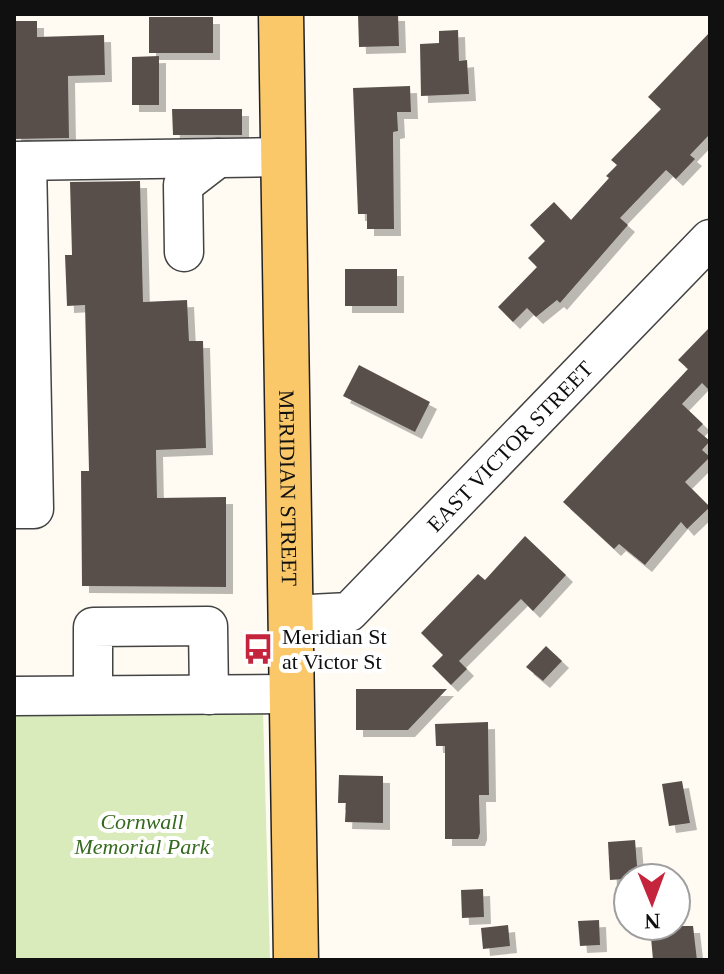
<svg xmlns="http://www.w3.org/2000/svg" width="724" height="974" font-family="'Times New Roman',serif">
	<defs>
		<filter id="shadow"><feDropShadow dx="7" dy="7" stdDeviation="0" flood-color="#0004"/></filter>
	</defs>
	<rect width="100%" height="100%" fill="#fffbf3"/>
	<polygon fill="#d9ebbb" points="14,709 263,710 270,960 14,960"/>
	<g fill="#59504c" filter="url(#shadow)">
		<polygon points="358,14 398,14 399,46 359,47"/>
		<rect x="149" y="17" width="64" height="36"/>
		<polygon points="14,21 37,21 37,37 104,35 105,75 68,76 69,138 14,139"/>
		<polygon points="458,30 459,61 467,60 469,94 421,96 420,44 439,43 439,31"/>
		<polygon points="710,32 710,134 690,155 695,159 676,179 666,170 620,218 628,225 560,303 557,300 536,317 527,308 513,322 498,307 537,267 528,258 545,241 530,225 554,202 571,220 609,178 606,176 617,165 611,160 661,109 648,97"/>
		<polygon points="159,56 159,105 132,105 132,57"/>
		<polygon points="410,86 411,112 397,112 398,131 393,132 394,229 367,229 367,214 358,214 353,88"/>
		<polygon points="172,109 242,109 242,135 173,135"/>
		<polygon points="140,181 143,302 187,300 189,341 203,341 206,448 156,450 157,498 226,497 226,587 82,586 81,471 89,471 85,305 67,306 65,255 72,255 70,182"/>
		<rect x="345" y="269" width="52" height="37"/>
		<polygon points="710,327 710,391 702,383 682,404 703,424 697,430 710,441 702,450 710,457 685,482 710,507 687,529 681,522 645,565 619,544 614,549 563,502 688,369 678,360"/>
		<polygon points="359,365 430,402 415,432 343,396"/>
		<polygon points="525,536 566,575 533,611 521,599 459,661 467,669 451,685 432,666 443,655 421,633 478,574 485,580"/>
		<polygon points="546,646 562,661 543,681 526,667"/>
		<polygon points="356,689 447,689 408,730 356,730"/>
		<polygon points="488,722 489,795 479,795 480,833 478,839 445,839 445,746 436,746 435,724"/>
		<polygon points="339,775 383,776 383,823 345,822 346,803 338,803"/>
		<polygon points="682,781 690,823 669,826 662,784"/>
		<polygon points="635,840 638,878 610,880 608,842"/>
		<polygon points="483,889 484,917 462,918 461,890"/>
		<polygon points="599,920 600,945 580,946 578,921"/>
		<polygon points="508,925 510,946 483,949 481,928"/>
		<polygon points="650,926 693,926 697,960 653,960"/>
	</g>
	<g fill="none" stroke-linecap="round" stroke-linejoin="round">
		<defs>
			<g id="minor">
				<polyline points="14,161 283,157"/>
				<polyline points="184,252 183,185 218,158"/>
				<polyline points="14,509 34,509 27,161"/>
				<path id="s1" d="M290,615L349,612L710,239"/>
				<polyline points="93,695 93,627 208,626 209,695"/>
				<polyline points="14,696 291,694"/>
			</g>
			<g id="major">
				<path id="s2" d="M281,14L296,960"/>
			</g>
		</defs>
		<use href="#minor" stroke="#434343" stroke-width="41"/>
		<use href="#major" stroke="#212121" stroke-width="47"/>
		<use href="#minor" stroke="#fff" stroke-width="38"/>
		<use href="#major" stroke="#fac868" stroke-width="44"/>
	</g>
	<defs>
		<symbol id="bus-bare" viewBox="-9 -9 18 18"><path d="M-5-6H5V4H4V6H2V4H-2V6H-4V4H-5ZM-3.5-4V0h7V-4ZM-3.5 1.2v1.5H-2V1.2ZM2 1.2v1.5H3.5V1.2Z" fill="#c4243c" stroke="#fff" stroke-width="2.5" paint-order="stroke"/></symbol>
	</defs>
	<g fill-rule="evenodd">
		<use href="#bus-bare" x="236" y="627" width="44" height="44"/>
	</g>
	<g text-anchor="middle" stroke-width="8" stroke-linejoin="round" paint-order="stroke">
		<g font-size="22" fill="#101010" stroke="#fff">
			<text dy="8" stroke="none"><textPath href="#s1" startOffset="290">EAST VICTOR STREET</textPath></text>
			<text dy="8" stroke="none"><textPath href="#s2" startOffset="474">MERIDIAN STREET</textPath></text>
		</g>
		<g font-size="22" fill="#101010" stroke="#fff" text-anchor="start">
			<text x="282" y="644">Meridian St<tspan x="282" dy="25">at Victor St</tspan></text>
		</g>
		<g font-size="22" font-style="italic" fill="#356a1e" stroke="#fff">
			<text x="142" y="829">Cornwall<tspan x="142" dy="25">Memorial Park</tspan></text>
		</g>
	</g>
	<rect width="724" height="974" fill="none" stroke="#101010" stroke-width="32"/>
	<g transform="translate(652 902) rotate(179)"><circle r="38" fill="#ffffff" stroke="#9f9f9f" stroke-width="2"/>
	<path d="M0-6L14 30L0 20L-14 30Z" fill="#c4243c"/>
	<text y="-12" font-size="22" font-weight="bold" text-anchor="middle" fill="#101010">N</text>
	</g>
</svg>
